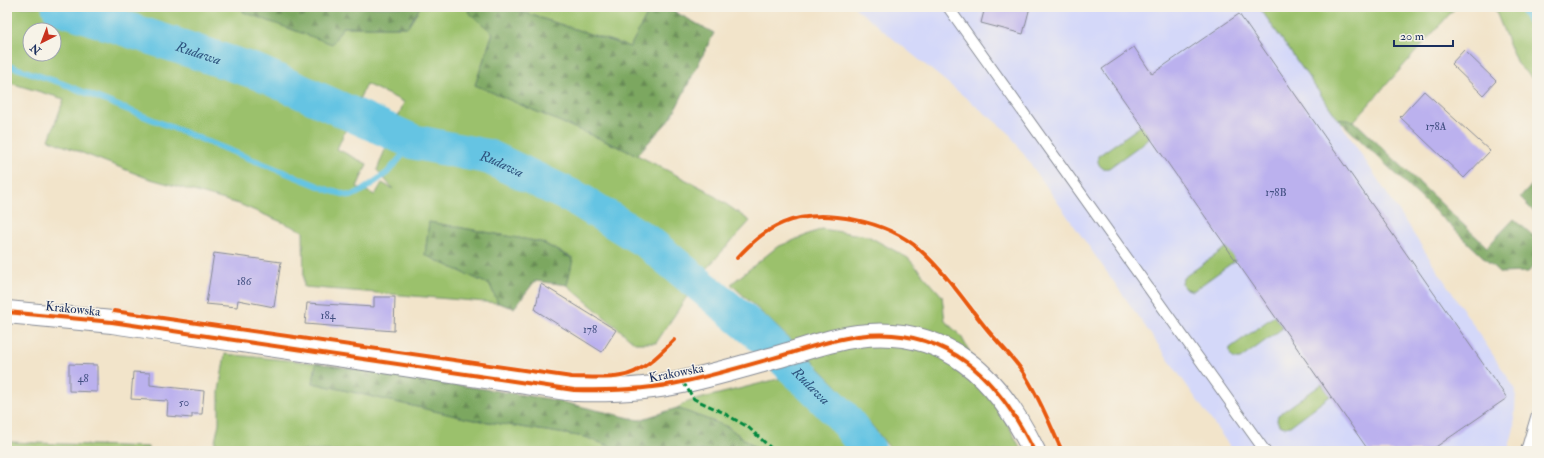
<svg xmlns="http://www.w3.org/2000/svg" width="1544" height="458" font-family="'IM FELL Double Pica',serif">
	<defs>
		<pattern id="forest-firs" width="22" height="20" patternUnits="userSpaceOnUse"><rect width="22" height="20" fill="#7ca760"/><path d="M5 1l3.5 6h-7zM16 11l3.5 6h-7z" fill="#658852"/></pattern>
	</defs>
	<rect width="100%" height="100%" fill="#f7f3e8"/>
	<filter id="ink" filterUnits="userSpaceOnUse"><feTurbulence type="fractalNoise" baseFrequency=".025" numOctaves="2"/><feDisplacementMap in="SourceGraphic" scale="8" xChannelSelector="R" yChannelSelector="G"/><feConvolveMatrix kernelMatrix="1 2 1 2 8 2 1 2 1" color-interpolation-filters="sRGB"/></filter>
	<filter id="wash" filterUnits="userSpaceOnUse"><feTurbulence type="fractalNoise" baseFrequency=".012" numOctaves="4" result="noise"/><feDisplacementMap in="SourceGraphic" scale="16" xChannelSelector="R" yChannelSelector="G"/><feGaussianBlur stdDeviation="0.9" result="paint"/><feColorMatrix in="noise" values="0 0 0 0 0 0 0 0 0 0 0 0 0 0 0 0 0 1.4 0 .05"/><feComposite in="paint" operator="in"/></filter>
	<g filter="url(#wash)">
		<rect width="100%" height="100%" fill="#f2e4ca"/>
		<polygon fill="#d4d8f9" points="854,7 1259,7 1338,119 1516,390 1514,428 1508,451 1233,451 1008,132"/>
		<g fill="#9bc16c" stroke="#5b7865" fill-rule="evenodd">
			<path d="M7,7H244L243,11L343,27H408L420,7H470L468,12L493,32L475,85L637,155L706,190L750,221L707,268L690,292L656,343H635L567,285L573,258L541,242L429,222L425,255L490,285L498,303L304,287L303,231L239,204L147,178L49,140L64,99L7,82ZM30,30H54V54H30ZM366,84L404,102L377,170L393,189L382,183L375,195L357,187L367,164L337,149ZM545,168L584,187L623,209Z"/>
			<polygon points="507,7 651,7 630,47"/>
			<polygon points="1259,7 1456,7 1354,121 1338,119"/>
			<polygon points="1494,7 1537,7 1537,83 1517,64"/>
			<path d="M1142,125L1150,138L1109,168C1100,170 1097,164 1098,156Z"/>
			<path d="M822,229L868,236L908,258L942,296L945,321L961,336L1022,451H892C845,389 788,337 731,284L777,247Z"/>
			<polygon points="1227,247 1236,260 1193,291 1184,288 1182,283 1183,278"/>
			<path d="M1274,316L1283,328L1240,359C1232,360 1229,355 1230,348Z"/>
			<polygon points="225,354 316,363 313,383 469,419 585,437 622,451 213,451 219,423 219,391"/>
			<polygon points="790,376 856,451 760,451 728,427 677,408 687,402"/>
			<polygon points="1322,384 1330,396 1290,426 1285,427 1279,425 1277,420 1278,415"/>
			<polygon points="9,442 148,447 148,451 7,451"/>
		</g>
		<g fill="url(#forest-firs)" stroke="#4c6b5f">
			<polygon points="244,7 420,7 408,27 343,27 332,44 243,12"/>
			<polygon points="470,7 507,7 630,47 651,7 666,7 714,33 671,118 637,155 475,85 493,33 468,12"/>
			<polygon points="1338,119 1354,121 1487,247 1514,219 1537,239 1537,264 1528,272 1500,273"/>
			<polygon points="1537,179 1537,215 1520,198"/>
			<polygon points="429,222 541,242 573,259 567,285 535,281 514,308 498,303 490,285 425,255"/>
			<polygon points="316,363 549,399 639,420 677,408 728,427 760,451 622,451 585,437 469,419 313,383"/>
		</g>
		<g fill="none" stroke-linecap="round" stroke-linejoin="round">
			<g stroke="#65c4e3" stroke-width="6">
				<polyline points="1520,7 1534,29"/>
				<polyline points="7,65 61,83 331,191 351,196 363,190 387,173 414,142"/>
			</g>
			<path stroke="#65c4e3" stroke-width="35" id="s1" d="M59,7L257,72L414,142L489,157L579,200L649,243L757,332L843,417L869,451"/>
		</g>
		<g id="blocks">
			<g fill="#bbb1ee">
				<polygon points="985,7 1030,7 1023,34 981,23"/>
				<polygon points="1239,14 1507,398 1430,451 1369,451 1102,69 1134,47 1152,74"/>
				<polygon points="1464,50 1496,81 1483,95 1451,64"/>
				<polygon points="1424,91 1490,151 1464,178 1400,117"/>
				<polygon points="214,253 281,262 274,307 238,300 237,307 206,304"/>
				<polygon points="541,284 616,330 602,352 535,310"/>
				<polygon points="374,297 395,297 394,331 305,324 307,303 374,307"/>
				<polygon points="69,364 97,365 97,392 69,391"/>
				<polygon points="133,372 150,373 150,385 204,391 202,414 192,414 192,418 167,416 168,401 131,399"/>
			</g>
		</g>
	</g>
	<g filter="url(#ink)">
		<use href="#blocks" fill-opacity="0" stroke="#868a94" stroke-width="1"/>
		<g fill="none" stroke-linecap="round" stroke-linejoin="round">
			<defs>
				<g id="service">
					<polyline points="948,7 1265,451"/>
					<polyline points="1526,451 1537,414"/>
				</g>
				<path id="tertiary" d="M7,312L112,322L574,390C611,391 646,390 682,382C719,374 755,363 791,353C813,346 835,339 858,336C947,325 998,378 1034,451"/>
			</defs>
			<use href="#service" stroke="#868a94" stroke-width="12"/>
			<use href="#tertiary" stroke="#868a94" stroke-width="24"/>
			<use href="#service" stroke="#fff" stroke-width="10"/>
			<use href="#tertiary" stroke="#fff" stroke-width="22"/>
			<polyline stroke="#00873e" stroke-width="3" stroke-dasharray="6 3" stroke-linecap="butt" points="683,382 694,399 722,412 748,427 774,451"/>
			<defs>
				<g id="cycleway">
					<path d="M737,258C751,243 764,231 783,223C822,207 889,221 920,250C945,272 965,302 986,328C998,343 1013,357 1023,372C1039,396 1050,425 1062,451"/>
					<path d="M114,311L572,377C588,377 605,379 621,376C642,373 660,354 674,340"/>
					<path d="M7,312L112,322L574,390C611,391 646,390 682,382C719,374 755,363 791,353C813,346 835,339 858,336C947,325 998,378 1034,451"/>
				</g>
			</defs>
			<use href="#cycleway" stroke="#f7f3e8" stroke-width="6"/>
			<use href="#cycleway" stroke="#e8590c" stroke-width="4"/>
		</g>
	</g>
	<g text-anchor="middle" stroke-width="3" stroke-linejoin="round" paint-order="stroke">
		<g font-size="11" fill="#435082">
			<text x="1436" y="130">178A</text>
			<text x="1276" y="196">178B</text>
			<text x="244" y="285">186</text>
			<text x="328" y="319">184</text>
			<text x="590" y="333">178</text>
			<text x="83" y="382">48</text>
			<text x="184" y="406">50</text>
		</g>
		<g font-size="13" fill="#1b2f5e" stroke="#f7f3e8">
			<text transform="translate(73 308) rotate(6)" y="5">Krakowska</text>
			<text transform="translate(676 372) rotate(-11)" y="5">Krakowska</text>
		</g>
		<g font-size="14" font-style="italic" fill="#2e547f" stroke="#f7f3e8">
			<text dy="5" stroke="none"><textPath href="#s1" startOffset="147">Rudawa</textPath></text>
			<text dy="5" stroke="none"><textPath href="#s1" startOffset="471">Rudawa</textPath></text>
			<text dy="5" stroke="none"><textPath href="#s1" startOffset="855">Rudawa</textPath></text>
		</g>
	</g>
	<rect width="1544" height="458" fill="none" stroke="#f7f3e8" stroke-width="24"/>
	<g transform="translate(42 42) rotate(222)"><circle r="19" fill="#f7f3e8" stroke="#9fa5b1"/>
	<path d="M0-3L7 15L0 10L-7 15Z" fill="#c8321e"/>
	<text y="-6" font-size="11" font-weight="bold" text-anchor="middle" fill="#1b2f5e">N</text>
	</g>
	<path d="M1394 40v6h59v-6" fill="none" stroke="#1b2f5e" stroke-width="2"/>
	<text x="1400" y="40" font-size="12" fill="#1b2f5e" stroke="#f7f3e8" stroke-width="3" paint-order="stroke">20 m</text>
</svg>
